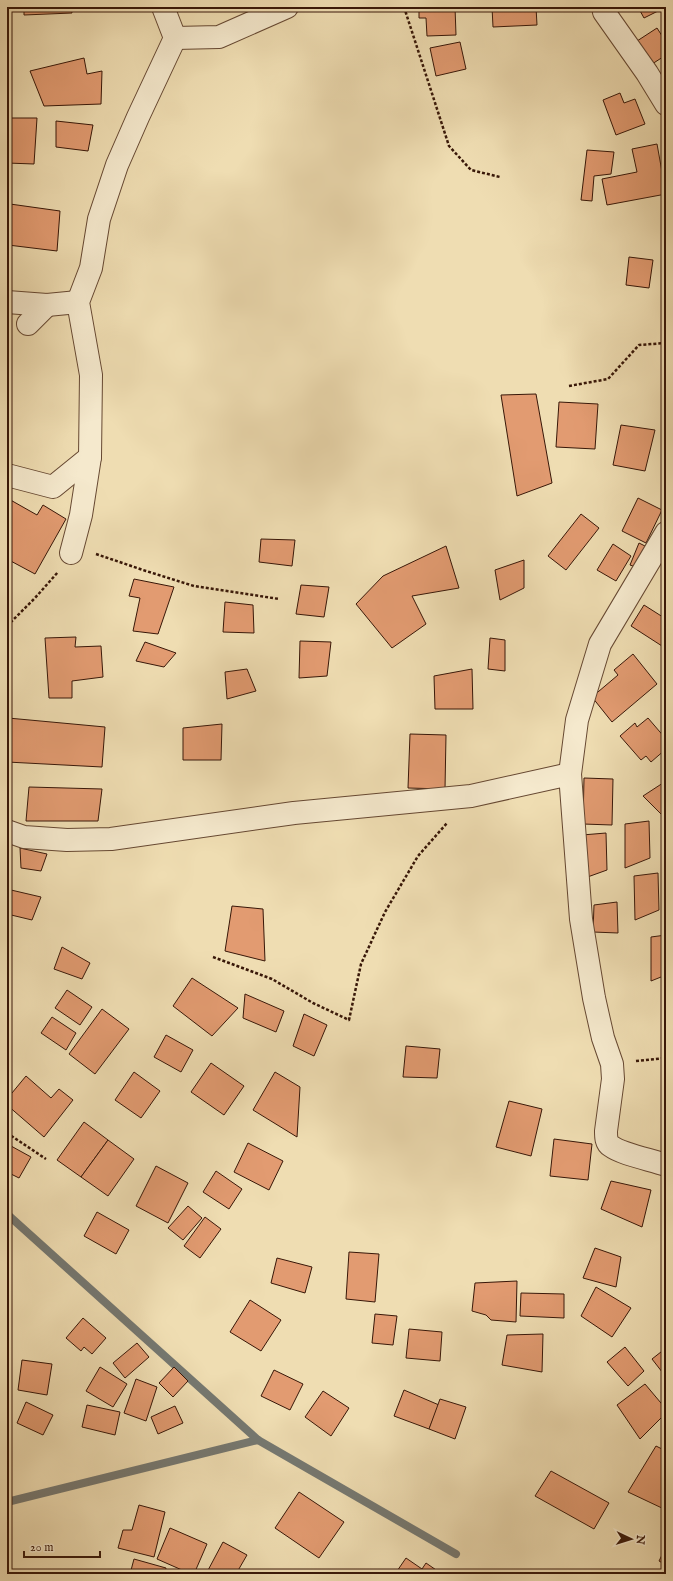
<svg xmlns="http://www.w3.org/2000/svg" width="673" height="1581" font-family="'IM FELL English',serif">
	<rect width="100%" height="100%" fill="#efddb2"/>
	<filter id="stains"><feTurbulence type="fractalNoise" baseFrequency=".005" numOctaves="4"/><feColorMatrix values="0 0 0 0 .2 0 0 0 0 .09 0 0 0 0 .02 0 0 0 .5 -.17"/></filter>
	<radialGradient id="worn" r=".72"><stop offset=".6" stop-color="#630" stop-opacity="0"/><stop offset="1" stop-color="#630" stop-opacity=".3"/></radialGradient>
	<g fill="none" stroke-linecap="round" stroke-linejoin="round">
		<g stroke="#757871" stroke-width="8">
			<polyline points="7,1214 258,1440 456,1554"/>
			<polyline points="7,1502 258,1440"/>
		</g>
	</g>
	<g fill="#e29b71" stroke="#381708">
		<rect x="7" y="7" width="2" height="27"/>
		<polygon points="24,7 71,7 72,13 24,15"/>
		<polygon points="419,7 455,7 456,35 427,36 426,18 419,18"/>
		<polygon points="492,7 536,7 537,25 493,27"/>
		<polygon points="638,7 666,7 644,18"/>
		<polygon points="657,28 666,42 666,55 649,66 634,43"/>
		<polygon points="460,42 466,69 436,76 430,48"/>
		<polygon points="84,58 87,74 102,71 101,104 44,106 30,71"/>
		<polygon points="620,93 624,103 635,99 645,124 616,135 603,100"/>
		<polygon points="7,118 37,118 34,164 7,163"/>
		<polygon points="56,121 93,125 88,151 56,147"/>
		<polygon points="657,144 666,194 607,205 602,179 637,172 632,149"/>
		<polygon points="587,150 614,152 611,174 594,176 592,201 581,200"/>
		<polygon points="10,204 60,211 57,251 8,245"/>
		<polygon points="629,257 653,260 649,288 626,285"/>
		<polygon points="536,394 552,483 517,496 501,395"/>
		<polygon points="559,402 598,404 595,449 556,447"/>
		<polygon points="621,425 655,430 645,471 613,465"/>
		<polygon points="7,498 37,515 43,505 66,519 35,574 7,559"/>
		<polygon points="638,498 662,510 646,543 622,531"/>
		<polygon points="581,514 599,528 566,570 548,556"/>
		<polygon points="261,539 295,540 292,566 259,562"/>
		<polygon points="639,543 649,548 641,569 630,565"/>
		<polygon points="613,544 631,556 616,581 597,570"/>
		<polygon points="446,546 459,588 412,596 426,624 392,648 356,604 383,576"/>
		<polygon points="524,560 524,588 500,600 495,570"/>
		<polygon points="134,579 174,587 158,634 133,631 140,598 129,596"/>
		<polygon points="301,585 329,587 324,617 296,614"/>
		<polygon points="225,602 253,605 254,633 223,632"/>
		<polygon points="644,605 666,619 666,640 662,646 631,626"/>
		<polygon points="76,637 75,647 101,646 103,677 72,681 72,698 49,698 45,638"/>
		<polygon points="490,638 505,640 505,671 488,669"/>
		<polygon points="300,641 331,642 327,676 299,678"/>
		<polygon points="145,642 176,653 164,667 136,661"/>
		<polygon points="633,654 657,684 612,722 592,697 618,675 614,670"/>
		<polygon points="247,669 256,691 227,699 225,672"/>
		<polygon points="472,669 473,709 435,709 434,676"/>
		<polygon points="8,718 105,727 102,767 7,762"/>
		<polygon points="648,718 666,739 666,749 651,762 646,756 641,760 620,736 635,723 637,727"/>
		<polygon points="222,724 221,760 183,760 183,728"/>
		<polygon points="410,734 446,735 445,789 408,788"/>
		<polygon points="584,778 613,779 612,825 583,824"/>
		<polygon points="666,781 666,811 661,814 643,796"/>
		<polygon points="29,787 102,789 98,821 26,821"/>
		<polygon points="649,821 650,858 625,868 625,824"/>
		<polygon points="606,833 607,870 582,879 582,835"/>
		<polygon points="20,848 47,854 41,871 21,868"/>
		<polygon points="658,873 659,910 635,920 634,876"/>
		<polygon points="11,890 41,897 32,920 7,914 7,903"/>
		<polygon points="617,902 618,933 593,932 594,905"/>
		<polygon points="232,906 263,909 265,961 225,951"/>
		<polygon points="666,935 666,975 651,981 651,937"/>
		<polygon points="62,947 90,963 82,979 54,969"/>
		<polygon points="192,978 238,1008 212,1036 173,1006"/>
		<polygon points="67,990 92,1007 80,1025 55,1008"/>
		<polygon points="245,994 284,1011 276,1032 243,1018"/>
		<polygon points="102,1009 129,1029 95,1074 69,1054"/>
		<polygon points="304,1014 327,1025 314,1056 293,1046"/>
		<polygon points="52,1017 76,1033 66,1050 41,1033"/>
		<polygon points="166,1035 193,1050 181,1072 154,1057"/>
		<polygon points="406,1046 440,1049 437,1078 403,1077"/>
		<polygon points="211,1063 244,1086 224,1115 191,1092"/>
		<polygon points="134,1072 160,1091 141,1118 115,1100"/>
		<polygon points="275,1072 300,1087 297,1137 253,1110"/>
		<polygon points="26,1076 51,1098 59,1089 73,1100 44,1137 7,1105 7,1099"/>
		<polygon points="509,1101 542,1109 531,1156 496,1147"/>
		<polygon points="84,1122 108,1140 81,1177 57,1160"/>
		<polygon points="554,1139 592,1144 588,1180 550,1176"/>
		<polygon points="108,1140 134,1159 108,1196 81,1177"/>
		<polygon points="248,1143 283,1161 269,1190 234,1172"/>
		<polygon points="11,1146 31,1157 19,1178 7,1172 7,1153"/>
		<polygon points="156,1166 188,1183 168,1223 136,1206"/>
		<polygon points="216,1171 242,1189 229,1209 203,1192"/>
		<polygon points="611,1181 651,1190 642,1227 601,1209"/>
		<polygon points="188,1206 202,1218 183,1240 168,1228"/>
		<polygon points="97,1212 129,1230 116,1254 84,1236"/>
		<polygon points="205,1217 221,1229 200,1258 184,1246"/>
		<polygon points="595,1248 621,1257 616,1287 583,1278"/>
		<polygon points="349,1252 379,1254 375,1302 346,1299"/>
		<polygon points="277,1258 312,1267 305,1293 271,1283"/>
		<polygon points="517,1281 516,1322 491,1320 486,1315 472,1311 475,1283"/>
		<polygon points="596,1287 631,1308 612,1337 581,1316"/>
		<polygon points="521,1293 564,1294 564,1318 520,1316"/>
		<polygon points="250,1300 281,1320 261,1351 230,1332"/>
		<polygon points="375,1314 397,1316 393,1345 372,1343"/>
		<polygon points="83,1318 106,1338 92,1354 84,1347 81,1351 66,1338"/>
		<polygon points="409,1329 442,1332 440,1361 406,1358"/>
		<polygon points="543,1334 542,1372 502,1365 507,1335"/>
		<polygon points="137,1343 149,1357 125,1378 113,1363"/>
		<polygon points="625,1347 644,1371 628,1386 607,1362"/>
		<polygon points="666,1348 666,1377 652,1359"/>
		<polygon points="22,1360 52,1364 47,1395 18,1390"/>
		<polygon points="100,1367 127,1384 113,1407 86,1391"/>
		<polygon points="174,1367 188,1381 173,1397 159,1383"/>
		<polygon points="274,1370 303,1384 290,1410 261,1396"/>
		<polygon points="136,1379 157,1387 146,1421 124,1413"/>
		<polygon points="645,1384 666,1409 666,1413 640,1439 617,1405"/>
		<polygon points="404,1390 439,1405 429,1429 394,1416"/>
		<polygon points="323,1391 349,1408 331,1436 305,1417"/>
		<polygon points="440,1399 466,1407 455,1439 429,1429"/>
		<polygon points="26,1402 53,1415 43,1435 17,1423"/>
		<polygon points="87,1405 120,1412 115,1435 82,1427"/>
		<polygon points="175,1406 183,1423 158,1434 151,1417"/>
		<polygon points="656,1446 666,1451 666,1505 664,1509 628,1492"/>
		<polygon points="551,1471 609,1503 594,1529 535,1496"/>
		<polygon points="299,1492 344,1522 319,1558 275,1528"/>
		<polygon points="139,1505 165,1512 154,1557 118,1548 123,1530 132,1530"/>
		<polygon points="170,1528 207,1544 194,1574 191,1574 157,1559"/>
		<polygon points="223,1542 247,1555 236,1574 206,1574"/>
		<polygon points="666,1547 666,1565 659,1561"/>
		<polygon points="406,1558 422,1569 426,1563 442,1574 395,1574"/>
		<polygon points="134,1559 166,1568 165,1574 130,1574"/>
	</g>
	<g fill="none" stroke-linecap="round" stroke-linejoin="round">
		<defs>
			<g id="minor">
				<polyline points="603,7 604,12 647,73 666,104"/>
				<polyline points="175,38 219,37 287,7"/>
				<polyline points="7,302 47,305 78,302"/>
				<polyline points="28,324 47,305"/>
				<polyline points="7,475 53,487 90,457"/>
				<path d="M666,533L600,644L577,720L570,774L581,919L594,998L603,1038L612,1064L613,1079L606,1131C606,1137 606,1143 611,1146C621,1154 652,1160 666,1165"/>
				<polyline points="71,553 81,515 90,457 91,375 78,302 91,268 99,219 117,165 138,117 175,38 163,7"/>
				<polyline points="7,831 24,837 67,840 111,839 294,813 471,796 570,774"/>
			</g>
		</defs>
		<use href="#minor" stroke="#664832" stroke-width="24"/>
		<g stroke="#381708" stroke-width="2.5" stroke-dasharray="3 2" stroke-linecap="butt">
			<polyline points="404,7 449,146 471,170 500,177"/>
			<polyline points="569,386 608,379 639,345 666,343"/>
			<polyline points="96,554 146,571 194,586 279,599"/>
			<polyline points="7,626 35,598 58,572"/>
			<polyline points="213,957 272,979 313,1003 349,1020 361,964 385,912 418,856 447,823"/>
			<polyline points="636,1061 666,1058"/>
			<polyline points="7,1133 46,1159"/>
		</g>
		<use href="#minor" stroke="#f5e9cd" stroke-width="22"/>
	</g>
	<rect width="673" height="1581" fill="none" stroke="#efddb2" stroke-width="24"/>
	<rect x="8" y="8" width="657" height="1565" fill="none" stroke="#381708" stroke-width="2"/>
	<rect x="12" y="12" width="649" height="1557" fill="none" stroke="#381708"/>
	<g transform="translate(631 1539) rotate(94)" stroke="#f5e9cd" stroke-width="3" paint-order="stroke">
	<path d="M0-3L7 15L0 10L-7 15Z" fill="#381708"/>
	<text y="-6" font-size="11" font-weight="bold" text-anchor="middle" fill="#381708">N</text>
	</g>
	<path d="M24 1551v6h76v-6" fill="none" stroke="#381708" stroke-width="2"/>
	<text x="30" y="1551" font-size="12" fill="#381708" stroke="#f5e9cd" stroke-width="3" paint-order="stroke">20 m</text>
	<rect width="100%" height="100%" filter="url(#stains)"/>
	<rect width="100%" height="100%" fill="url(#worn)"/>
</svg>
